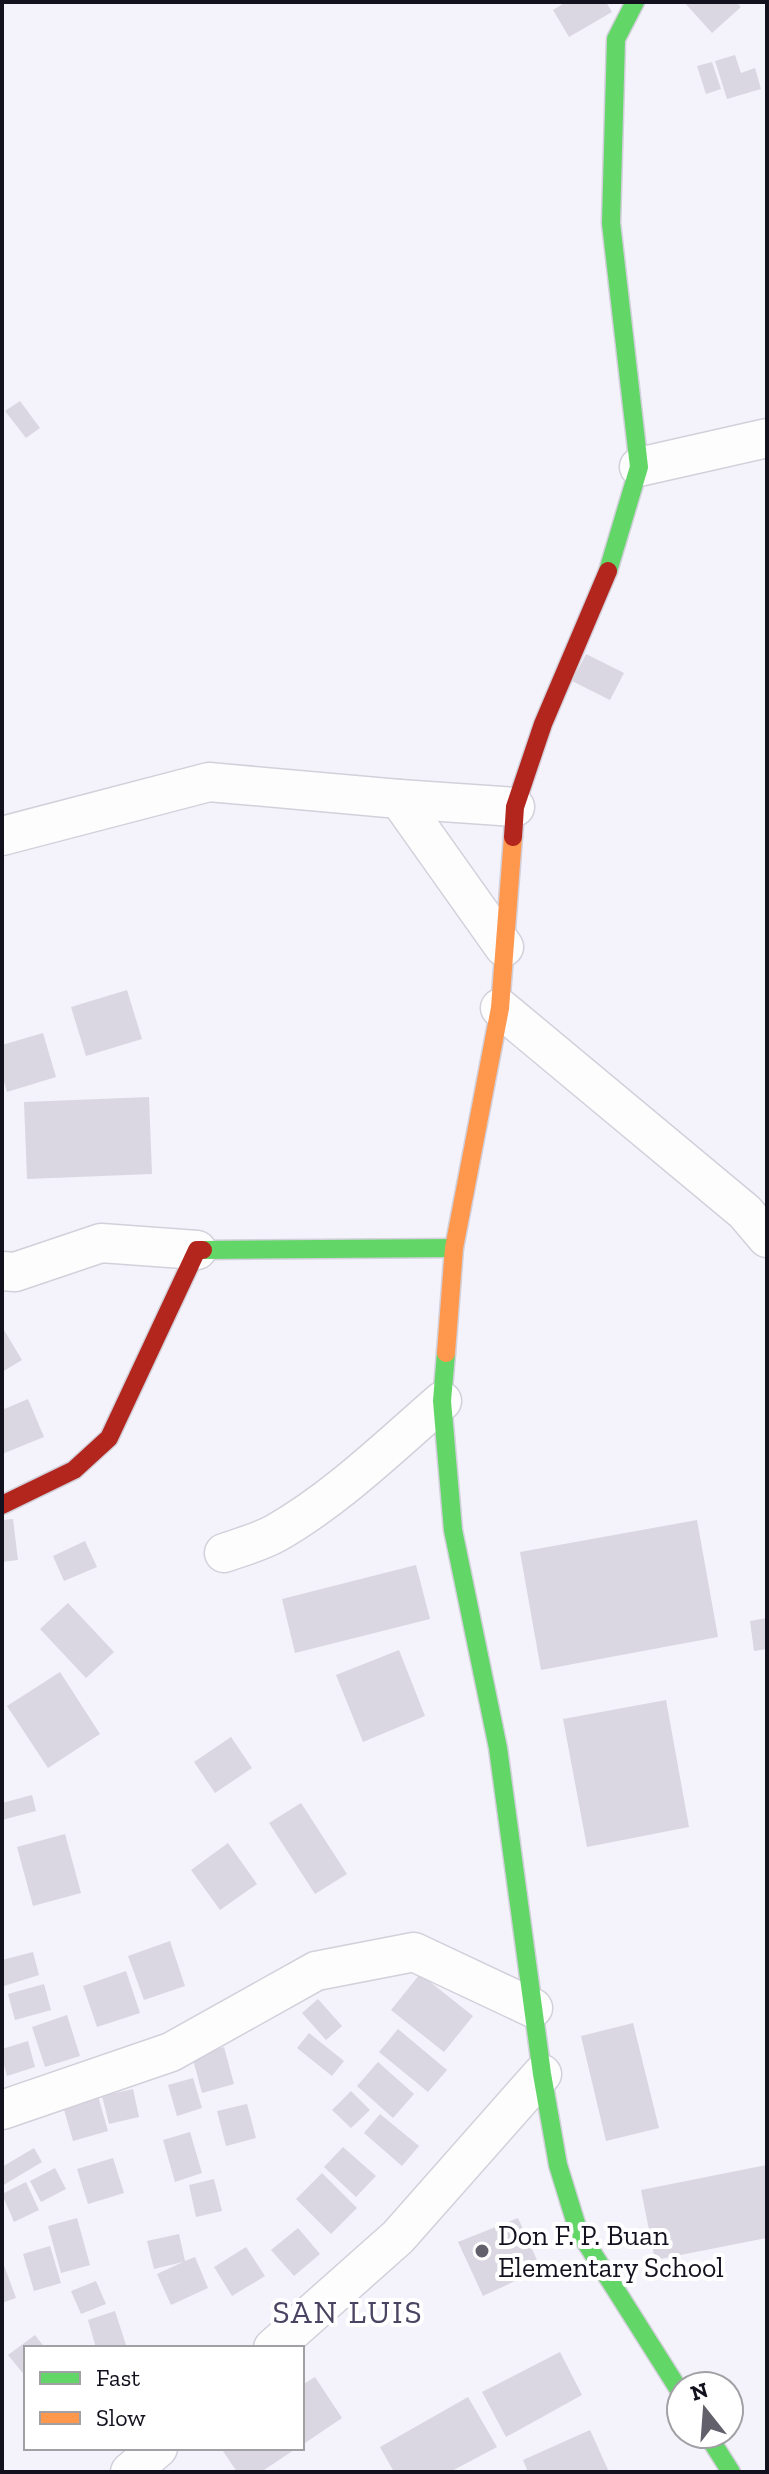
<svg xmlns="http://www.w3.org/2000/svg" width="769" height="2474" font-family="'Zilla Slab',serif">
	<rect width="100%" height="100%" fill="#f4f2fa"/>
	<g fill="#dad7e2">
		<polygon points="566,2 606,2 612,12 569,37 553,10"/>
		<polygon points="684,2 736,2 741,7 712,33"/>
		<polygon points="735,55 741,73 755,68 761,89 727,99 715,61"/>
		<polygon points="712,62 721,89 706,94 697,66"/>
		<polygon points="20,401 40,428 26,438 5,411"/>
		<polygon points="586,654 624,673 610,700 572,681"/>
		<polygon points="127,990 142,1039 86,1056 71,1007"/>
		<polygon points="43,1033 56,1077 7,1092 2,1075 2,1045"/>
		<polygon points="149,1097 152,1174 27,1179 24,1102"/>
		<polygon points="4,1330 22,1360 2,1372 2,1332"/>
		<polygon points="28,1399 44,1437 2,1454 2,1410"/>
		<polygon points="13,1519 18,1560 2,1562 2,1520"/>
		<polygon points="697,1520 718,1637 541,1670 520,1552"/>
		<polygon points="85,1541 97,1567 64,1581 53,1556"/>
		<polygon points="416,1565 430,1619 295,1653 282,1599"/>
		<polygon points="68,1603 114,1652 86,1678 40,1629"/>
		<polygon points="767,1618 767,1649 754,1651 750,1621"/>
		<polygon points="399,1650 425,1716 363,1742 336,1675"/>
		<polygon points="60,1672 100,1734 48,1768 7,1706"/>
		<polygon points="666,1700 689,1827 587,1847 563,1719"/>
		<polygon points="231,1737 252,1768 215,1793 194,1762"/>
		<polygon points="32,1795 36,1811 2,1820 2,1803"/>
		<polygon points="301,1803 347,1874 315,1894 269,1823"/>
		<polygon points="65,1834 81,1893 33,1906 17,1847"/>
		<polygon points="228,1843 257,1884 220,1910 191,1870"/>
		<polygon points="170,1941 185,1986 144,2000 128,1956"/>
		<polygon points="33,1952 39,1975 4,1986 2,1960"/>
		<polygon points="126,1971 140,2013 97,2027 83,1986"/>
		<polygon points="420,1974 473,2016 444,2052 391,2010"/>
		<polygon points="44,1984 51,2010 15,2020 8,1994"/>
		<polygon points="318,1999 342,2026 326,2040 302,2013"/>
		<polygon points="67,2015 80,2056 45,2067 32,2027"/>
		<polygon points="633,2023 659,2128 606,2141 581,2036"/>
		<polygon points="398,2029 447,2070 428,2092 379,2052"/>
		<polygon points="309,2033 344,2061 332,2076 297,2048"/>
		<polygon points="28,2041 35,2067 7,2076 2,2058 2,2049"/>
		<polygon points="224,2047 234,2084 202,2093 192,2056"/>
		<polygon points="378,2062 414,2094 393,2118 357,2086"/>
		<polygon points="193,2078 202,2108 177,2116 168,2085"/>
		<polygon points="96,2089 108,2131 73,2141 61,2099"/>
		<polygon points="133,2089 139,2117 109,2124 102,2096"/>
		<polygon points="351,2091 370,2110 351,2128 332,2110"/>
		<polygon points="247,2104 256,2138 226,2146 217,2111"/>
		<polygon points="380,2114 419,2146 402,2166 364,2133"/>
		<polygon points="190,2132 202,2173 175,2182 163,2140"/>
		<polygon points="343,2147 376,2176 356,2197 324,2167"/>
		<polygon points="34,2148 42,2162 2,2186 2,2167"/>
		<polygon points="113,2158 124,2193 88,2204 77,2169"/>
		<polygon points="767,2165 767,2238 655,2260 641,2190"/>
		<polygon points="55,2168 66,2189 41,2202 30,2181"/>
		<polygon points="322,2173 357,2208 331,2234 296,2199"/>
		<polygon points="214,2179 222,2211 196,2217 189,2185"/>
		<polygon points="26,2182 39,2210 14,2222 2,2194"/>
		<polygon points="77,2218 90,2265 61,2273 48,2226"/>
		<polygon points="518,2218 541,2269 483,2296 458,2242"/>
		<polygon points="298,2228 320,2254 294,2276 271,2250"/>
		<polygon points="179,2234 185,2261 195,2257 208,2288 171,2305 157,2274 183,2262 154,2269 147,2241"/>
		<polygon points="50,2246 61,2283 34,2291 23,2254"/>
		<polygon points="246,2247 265,2276 232,2296 214,2267"/>
		<polygon points="2,2260 16,2298 2,2303"/>
		<polygon points="96,2281 106,2304 81,2314 71,2291"/>
		<polygon points="115,2311 127,2348 96,2348 88,2320"/>
		<polygon points="35,2335 45,2348 26,2348 26,2377 8,2355"/>
		<polygon points="560,2352 582,2395 506,2437 482,2392"/>
		<polygon points="315,2377 342,2418 302,2445 302,2385"/>
		<polygon points="468,2397 497,2447 450,2472 394,2472 380,2447"/>
		<polygon points="590,2430 609,2472 528,2472 523,2460"/>
		<polygon points="221,2448 297,2448 261,2472 237,2472"/>
	</g>
	<g fill="none" stroke-linecap="round" stroke-linejoin="round">
		<defs>
			<g id="street">
				<polyline points="639,467 767,438"/>
				<polyline points="399,799 504,947"/>
				<polyline points="2,836 209,782 399,799 515,807"/>
				<polyline points="500,1008 745,1212 767,1238"/>
				<polyline points="2,1271 15,1272 101,1243 197,1250"/>
				<path d="M224,1553C241,1547 260,1542 276,1533C337,1498 389,1447 442,1401"/>
				<polyline points="2,2110 171,2052 316,1971 414,1952 533,2008"/>
				<polyline points="273,2348 398,2237 542,2074"/>
				<polyline points="130,2472 158,2448"/>
			</g>
			<g id="fast">
				<polyline points="608,571 639,467 611,223 616,39 635,2"/>
				<polyline points="203,1250 454,1248"/>
				<polyline points="446,1353 442,1401 453,1530 498,1748 542,2074 558,2165 578,2230 681,2393"/>
				<polyline points="707,2434 731,2472"/>
			</g>
			<polyline id="slow" points="446,1353 454,1248 500,1008 513,837"/>
			<g id="jam">
				<polyline points="513,837 515,807 543,724 608,571"/>
				<polyline points="2,1505 74,1470 109,1438 197,1250 203,1250"/>
			</g>
		</defs>
		<use href="#street" stroke="#d2d0da" stroke-width="41"/>
		<use href="#fast" stroke="#d2d0da" stroke-width="21"/>
		<use href="#slow" stroke="#d2d0da" stroke-width="21"/>
		<use href="#jam" stroke="#d2d0da" stroke-width="21"/>
		<use href="#street" stroke="#fdfdfe" stroke-width="38"/>
		<use href="#fast" stroke="#63d668" stroke-width="18"/>
		<use href="#slow" stroke="#ff974d" stroke-width="18"/>
		<use href="#jam" stroke="#b3261e" stroke-width="18"/>
	</g>
	<circle fill="#62606b" stroke="#fff" stroke-width="3" cx="482" cy="2251" r="8"/>
	<g text-anchor="middle" stroke-width="8" stroke-linejoin="round" paint-order="stroke">
		<g font-size="28" fill="#14111e" stroke="#fff" text-anchor="start">
			<text x="498" y="2245">Don F. P. Buan<tspan x="498" dy="32">Elementary School</tspan></text>
		</g>
		<g font-size="32" letter-spacing="2" fill="#4a4361" stroke="#fff">
			<text x="348" y="2323">SAN LUIS</text>
		</g>
	</g>
	<rect width="769" height="2474" fill="none" stroke="#14111e" stroke-width="8"/>
	<rect x="24" y="2346" width="280" height="104" fill="#ffffff" stroke="#a1a0a5" stroke-width="2"/>
	<rect x="40" y="2372" width="40" height="12" fill="#63d668" stroke="#a1a0a5" stroke-width="2"/>
	<text x="96" y="2386" font-size="24" fill="#14111e">Fast</text>
	<rect x="40" y="2412" width="40" height="12" fill="#ff974d" stroke="#a1a0a5" stroke-width="2"/>
	<text x="96" y="2426" font-size="24" fill="#14111e">Slow</text>
	<g transform="translate(705 2410) rotate(343)"><circle r="38" fill="#ffffff" stroke="#a1a0a5" stroke-width="2"/>
	<path d="M0-6L14 30L0 20L-14 30Z" fill="#62606b"/>
	<text y="-12" font-size="22" font-weight="bold" text-anchor="middle" fill="#14111e">N</text>
	</g>
</svg>
